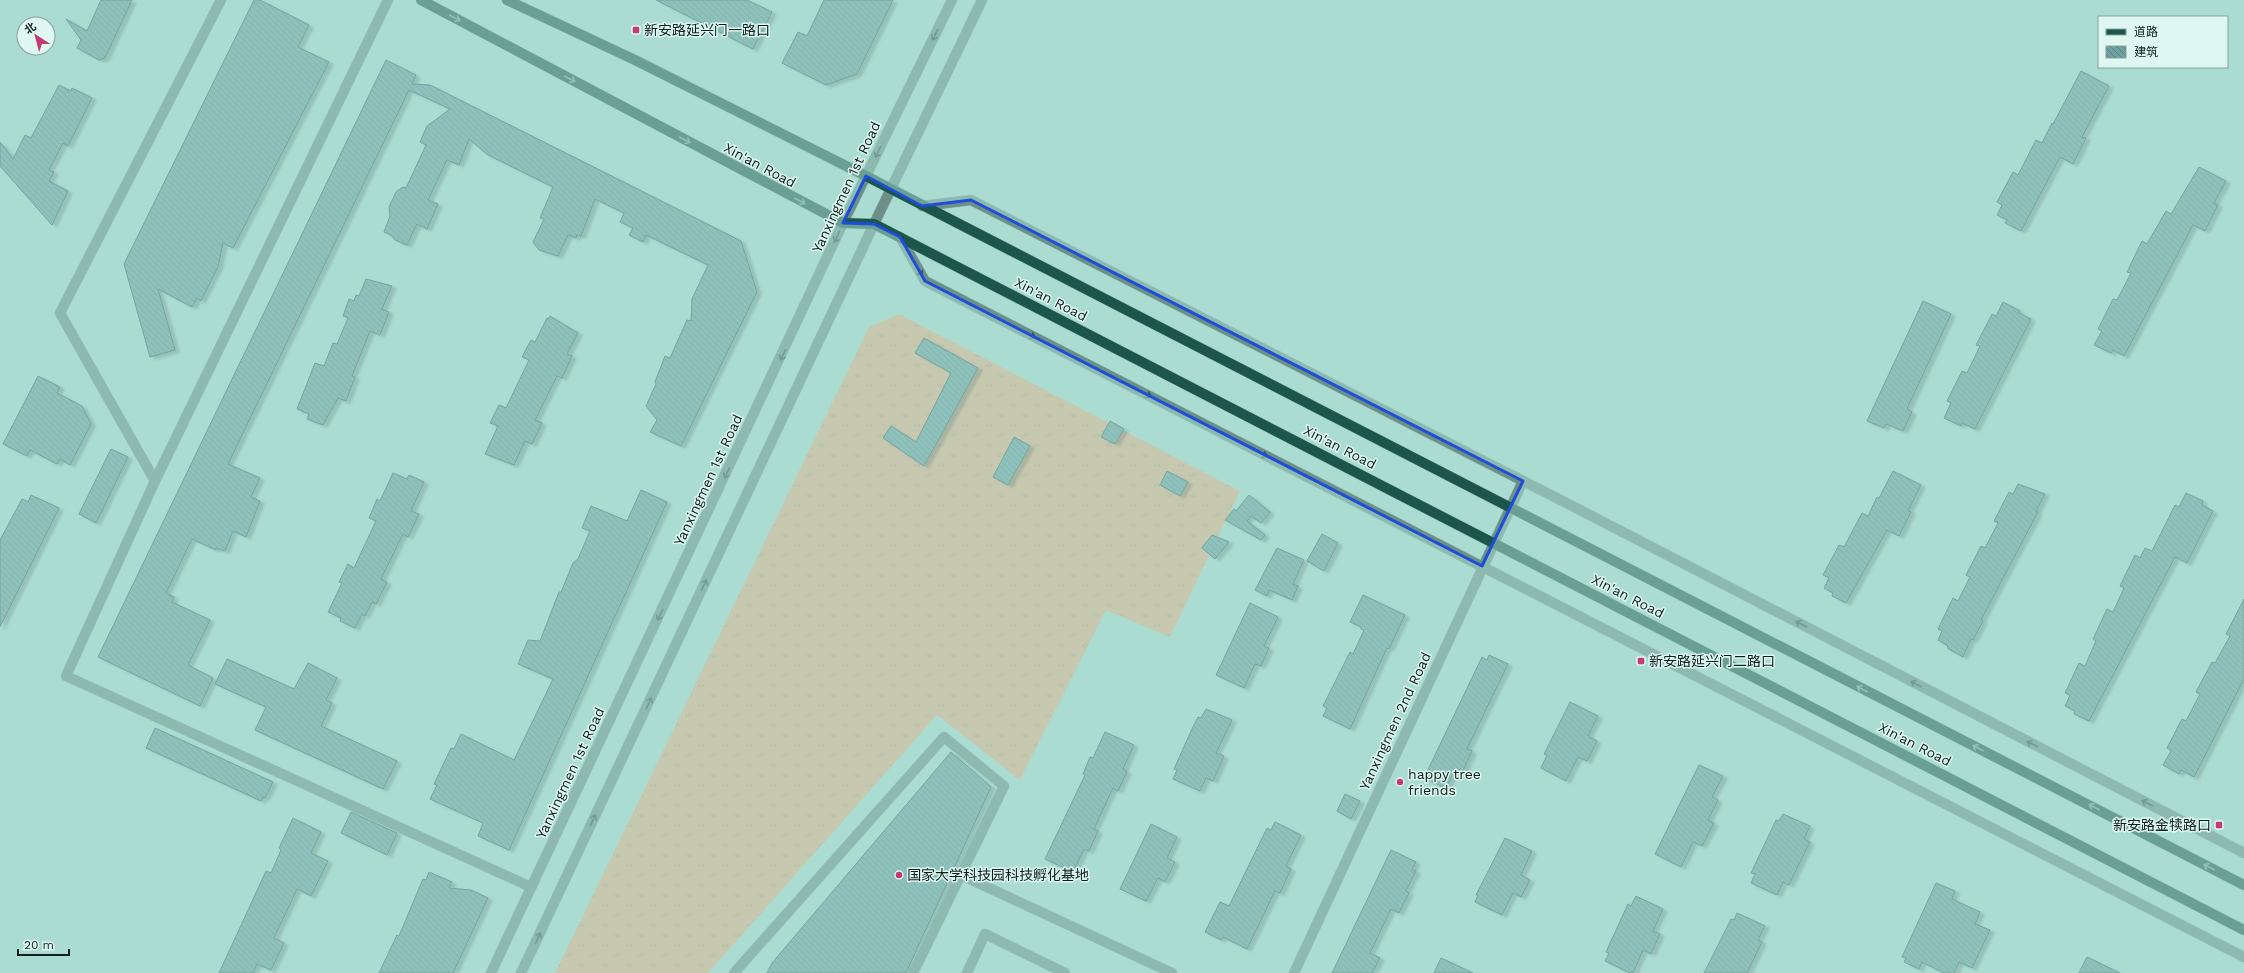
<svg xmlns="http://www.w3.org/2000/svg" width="2244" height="973" font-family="'Work Sans','Noto Sans SC',sans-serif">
	<defs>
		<pattern id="grass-tufts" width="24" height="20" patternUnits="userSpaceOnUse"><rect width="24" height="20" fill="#e6b187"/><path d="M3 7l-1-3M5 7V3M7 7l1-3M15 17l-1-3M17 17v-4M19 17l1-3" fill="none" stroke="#c49874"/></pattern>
		<pattern id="building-back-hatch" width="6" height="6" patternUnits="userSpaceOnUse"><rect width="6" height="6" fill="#6ea0a2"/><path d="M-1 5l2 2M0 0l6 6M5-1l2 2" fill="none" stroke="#598283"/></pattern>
		<filter id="shadow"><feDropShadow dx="4.5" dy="2.5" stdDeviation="1" flood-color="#0004"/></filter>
	</defs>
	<rect width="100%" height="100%" fill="#abdcd1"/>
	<polygon fill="url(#grass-tufts)" points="899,314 1240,491 1170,637 1106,610 1020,780 937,715 708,973 555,973 869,327"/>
	<g fill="url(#building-back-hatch)" stroke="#306164" filter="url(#shadow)">
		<polygon points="101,0 132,0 105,58 99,60 77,48 81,40 66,19 87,31"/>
		<polygon points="254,0 260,0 309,25 298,47 329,62 233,248 223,243 218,267 201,301 197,298 192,307 158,289 175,350 150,357 124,264"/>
		<polygon points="656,0 747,0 772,12 753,49"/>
		<polygon points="824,0 893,0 857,74 826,85 782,63 798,32 807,36"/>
		<polygon points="386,60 416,75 412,84 430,85 741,241 757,292 681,446 650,432 657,420 646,406 656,384 655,382 665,356 670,358 687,320 691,321 692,299 708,265 646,235 643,242 629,235 633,228 620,222 624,213 595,199 581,236 577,235 576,238 568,235 558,256 539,250 533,242 544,219 540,218 553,187 488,155 469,139 459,165 447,160 428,200 438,204 427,229 417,224 407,245 395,240 391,235 384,232 390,216 389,207 396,192 403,187 406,188 426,145 420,142 427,126 450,109 409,90 228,464 260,478 251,497 260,501 246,537 233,531 225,551 216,548 216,550 192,539 166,593 174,597 172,602 210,620 188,665 213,678 200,706 98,657"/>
		<polygon points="2081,71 2109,86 2082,137 2086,138 2073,164 2060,157 2021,231 2005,223 2007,220 1997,215 2002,205 1997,202 2013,172 2018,175 2036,140 2042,143 2052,123 2053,124"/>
		<polygon points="59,85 71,91 72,88 92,98 68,146 63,143 49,170 54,172 49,181 68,191 52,225 0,166 0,142 13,159 25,135 31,138"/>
		<polygon points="2199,167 2226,181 2214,203 2218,205 2205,231 2193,225 2124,356 2113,350 2111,353 2094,345 2102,331 2098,329 2113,299 2117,300 2131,273 2127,272 2142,241 2147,244 2166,211 2171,214"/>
		<polygon points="366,279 392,286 382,309 389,312 380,335 370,331 352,376 355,377 346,401 338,398 323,425 307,419 309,414 297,409 315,363 324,366 333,343 337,344 348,318 343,316 349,299 354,301 356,295 359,296"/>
		<polygon points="1923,301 1951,314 1907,409 1912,412 1903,431 1886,424 1884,428 1867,421"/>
		<polygon points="2003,302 2020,311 2019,313 2031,319 1975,429 1962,423 1961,426 1944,418 1951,403 1947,401 1962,371 1967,373 1980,346 1976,345 1992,314 1996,316"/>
		<polygon points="550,316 578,333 567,354 572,356 562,378 557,376 535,420 542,423 532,444 525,441 514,465 485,454 498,426 490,423 499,405 506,408 529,360 522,357 531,340 535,342 547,318 548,319"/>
		<polygon points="924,338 978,368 924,466 883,438 891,426 916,442 951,373 915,353"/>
		<polygon points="38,376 60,387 57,393 82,406 91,424 70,465 60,459 57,464 30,450 27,456 3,444"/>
		<polygon points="1110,421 1124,429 1115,444 1101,437"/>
		<polygon points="1014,437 1030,446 1008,485 993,477"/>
		<polygon points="111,449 128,457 96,523 79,514"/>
		<polygon points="1167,471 1188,482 1180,496 1160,485"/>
		<polygon points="1893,471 1921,485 1908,511 1911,512 1899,536 1887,530 1846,603 1832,596 1833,593 1824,588 1829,578 1823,575 1839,545 1844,547 1862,513 1868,516 1877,497 1879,498"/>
		<polygon points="393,473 407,479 409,475 424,482 411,511 419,514 408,537 403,534 381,579 387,582 376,604 372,602 365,616 362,614 355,628 340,621 341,618 328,612 342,583 339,582 348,564 354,568 366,542 376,521 369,518 377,499 380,501"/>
		<polygon points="2018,484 2045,494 2036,511 2038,512 1981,620 1983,621 1973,640 1971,639 1963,657 1947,648 1948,646 1938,640 1942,631 1938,629 1953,598 1958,601 1970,577 1966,575 1981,546 1985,548 1998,523 1994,521 2009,492 2013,494"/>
		<polygon points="641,490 667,502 509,850 478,836 483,823 430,799 437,785 434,784 451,748 454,749 461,734 514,760 553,679 518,664 528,640 540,641 559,592 561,592 573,563 578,559 590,531 582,528 591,506 627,521"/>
		<polygon points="2186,493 2203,501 2202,505 2213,511 2187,563 2175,557 2089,721 2074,714 2075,711 2065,706 2070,695 2065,693 2079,663 2085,666 2096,641 2093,639 2107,609 2113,612 2124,588 2120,586 2135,555 2140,558 2145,548 2152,551 2175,505 2179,507"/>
		<polygon points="31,495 59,508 0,627 0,540 22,499 28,502"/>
		<polygon points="1249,495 1270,512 1261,523 1251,516 1247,521 1265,535 1261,540 1225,520 1234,509 1236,511"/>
		<polygon points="1322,534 1338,543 1324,571 1307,561"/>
		<polygon points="1212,535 1229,542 1215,559 1202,548"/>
		<polygon points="1277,548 1304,560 1293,584 1298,586 1292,600 1269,590 1267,596 1255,590"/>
		<polygon points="1363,595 1405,615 1389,649 1387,648 1350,729 1323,716 1327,708 1323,706 1350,652 1353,654 1364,630 1361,629 1361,627 1350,622"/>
		<polygon points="2244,599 2244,679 2194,777 2181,770 2179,774 2163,765 2171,751 2167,748 2182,719 2186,721 2200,694 2196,692 2212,662 2215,663 2230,636 2226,634"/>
		<polygon points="1250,603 1278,617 1264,646 1269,648 1261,666 1255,664 1244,688 1216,675"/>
		<polygon points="1489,655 1508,664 1467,749 1472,751 1463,771 1456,768 1446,788 1424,778 1482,657 1487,660"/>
		<polygon points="227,659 294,689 308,663 337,678 326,700 332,703 321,726 397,761 383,789 255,730 266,707 215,684"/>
		<polygon points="1570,702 1598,716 1588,736 1597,741 1587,761 1578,757 1566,781 1541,768 1547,755 1544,754"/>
		<polygon points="1206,709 1232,720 1216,753 1224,756 1213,781 1206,778 1200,791 1173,779 1177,770 1174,769 1192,729 1198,717 1201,718"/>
		<polygon points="155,728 273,782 265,798 263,797 261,801 146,748"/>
		<polygon points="1105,732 1134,745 1123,769 1127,771 1118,791 1113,788 1094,829 1098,831 1089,851 1084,849 1073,872 1045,859 1085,775 1083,774 1090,757 1093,758"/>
		<polygon points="951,752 991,787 906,973 767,973 772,963"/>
		<polygon points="1699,765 1723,776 1712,797 1718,800 1708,820 1714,823 1702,846 1693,842 1681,867 1655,854"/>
		<polygon points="1345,794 1360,801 1351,819 1337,811"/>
		<polygon points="351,812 397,833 387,855 341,833"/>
		<polygon points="1783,814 1810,826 1804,839 1810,842 1789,885 1783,882 1777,895 1751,883 1755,874 1751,873 1776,820 1779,821"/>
		<polygon points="293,818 321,832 311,853 328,861 311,896 297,889 274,938 284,943 271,970 257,964 253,973 219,973 266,871 271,873 281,850 279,848"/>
		<polygon points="1275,822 1301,835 1286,866 1291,869 1280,893 1275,891 1247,949 1223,937 1221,940 1205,932 1220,902 1229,906 1267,828 1271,830"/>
		<polygon points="1151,824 1177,837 1167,858 1175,862 1165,882 1158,878 1146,901 1120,889"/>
		<polygon points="1505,838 1532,851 1521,875 1530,880 1521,897 1513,893 1502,915 1475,902 1478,895 1476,895"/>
		<polygon points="1391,850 1416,862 1412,869 1416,871 1406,891 1409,893 1399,913 1391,909 1370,953 1380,958 1372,973 1332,973"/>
		<polygon points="429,872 452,882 449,888 471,890 488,898 453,973 379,973 397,935 399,936 423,879 426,880"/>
		<polygon points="1936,883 1955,891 1952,899 1980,912 1975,924 1990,930 1972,968 1959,962 1954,973 1944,973 1922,962 1919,969 1904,962 1906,958 1902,957"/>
		<polygon points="1636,896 1663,909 1653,931 1660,934 1651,954 1643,950 1633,973 1630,973 1605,961 1609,953 1606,952 1628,904 1631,906"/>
		<polygon points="1737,913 1765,926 1758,940 1762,942 1747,973 1704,973 1731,919 1734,920"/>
		<polygon points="2087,957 2120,973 2079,973"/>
		<polygon points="1441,958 1473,973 1434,973"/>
	</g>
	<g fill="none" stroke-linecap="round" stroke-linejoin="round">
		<defs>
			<g id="minor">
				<polyline points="388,0 155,481 66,676 531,887"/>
				<polyline points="922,206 971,200 1584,512 2244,853"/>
				<polyline points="900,237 925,281 2244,957"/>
				<polyline points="155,481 60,313 221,0"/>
				<polyline points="961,875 1172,973"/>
				<polyline points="734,973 944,737 1004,786 913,973"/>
				<polyline points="967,973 985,934 1065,973"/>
				<polyline points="1294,973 1523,481"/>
			</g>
			<g id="tertiary">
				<polyline points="491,973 843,223 952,0"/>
				<polyline points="521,973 874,224 982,0"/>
			</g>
			<g id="primary">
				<polyline points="421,0 843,223 874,224 2244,930"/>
				<polyline points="507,0 635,60 866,176 2244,885"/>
			</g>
		</defs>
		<use href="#minor" stroke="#8ebab0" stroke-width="11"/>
		<use href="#tertiary" stroke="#8ebab0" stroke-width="11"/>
		<use href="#primary" stroke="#8ebab0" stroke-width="11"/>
		<use href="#minor" stroke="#6c8f87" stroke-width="10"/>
		<use href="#tertiary" stroke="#6c8f87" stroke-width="10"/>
		<use href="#primary" stroke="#1c554b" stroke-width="10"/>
	</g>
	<defs><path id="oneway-shaft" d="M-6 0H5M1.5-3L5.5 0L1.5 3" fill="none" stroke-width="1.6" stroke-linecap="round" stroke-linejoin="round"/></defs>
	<g stroke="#749e96">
		<use href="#oneway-shaft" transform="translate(455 18) rotate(28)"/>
		<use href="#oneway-shaft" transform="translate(570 79) rotate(28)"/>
		<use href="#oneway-shaft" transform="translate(685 140) rotate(28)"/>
		<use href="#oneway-shaft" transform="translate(800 201) rotate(27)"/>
		<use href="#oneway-shaft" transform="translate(1862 689) rotate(-153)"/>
		<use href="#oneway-shaft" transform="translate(1978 748) rotate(-153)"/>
		<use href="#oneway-shaft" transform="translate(2094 807) rotate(-153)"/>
		<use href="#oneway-shaft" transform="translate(2209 867) rotate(-153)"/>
	</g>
	<g stroke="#324c47">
		<use href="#oneway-shaft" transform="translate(935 35) rotate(116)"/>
		<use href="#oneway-shaft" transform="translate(878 152) rotate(116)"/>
		<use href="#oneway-shaft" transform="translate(837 237) rotate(114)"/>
		<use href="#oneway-shaft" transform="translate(919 271) rotate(61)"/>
		<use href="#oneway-shaft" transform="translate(1030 335) rotate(27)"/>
		<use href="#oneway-shaft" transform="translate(783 355) rotate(115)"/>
		<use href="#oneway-shaft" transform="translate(1146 394) rotate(27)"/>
		<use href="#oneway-shaft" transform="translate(1262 454) rotate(27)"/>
		<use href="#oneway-shaft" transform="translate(727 473) rotate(115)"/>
		<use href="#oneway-shaft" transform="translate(704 585) rotate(-65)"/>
		<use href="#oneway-shaft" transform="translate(660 615) rotate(115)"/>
		<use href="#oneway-shaft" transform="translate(1801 624) rotate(-153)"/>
		<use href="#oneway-shaft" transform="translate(1916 684) rotate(-153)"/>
		<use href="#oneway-shaft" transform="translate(649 703) rotate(-65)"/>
		<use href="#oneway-shaft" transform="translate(2032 744) rotate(-153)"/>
		<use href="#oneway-shaft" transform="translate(2147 803) rotate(-153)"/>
		<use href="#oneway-shaft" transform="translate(593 820) rotate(-65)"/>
		<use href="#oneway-shaft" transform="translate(538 938) rotate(-65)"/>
	</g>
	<path d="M0 0H2244V973H0ZM866,176L922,206L971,200L1523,481L1482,566L925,281L900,237L874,224L843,223Z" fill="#abdcd1" fill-opacity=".55" fill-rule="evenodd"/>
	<path fill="none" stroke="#1d4ed8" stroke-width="3" stroke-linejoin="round" d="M866,176L922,206L971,200L1523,481L1482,566L925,281L900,237L874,224L843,223Z"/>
	<g fill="#c43a73" stroke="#dff7f1" stroke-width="1.5">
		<rect x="632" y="26" width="8" height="8" rx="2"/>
		<rect x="1637" y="657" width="8" height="8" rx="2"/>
		<circle cx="1400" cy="782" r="4"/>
		<rect x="2215" y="821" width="8" height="8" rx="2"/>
		<circle cx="899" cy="875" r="4"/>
	</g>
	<g text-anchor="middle" stroke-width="3" stroke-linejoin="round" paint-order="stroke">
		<g font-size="14" fill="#0c1f1c" stroke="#dff7f1" text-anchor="start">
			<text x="644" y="35">新安路延兴门一路口</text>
			<text x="1649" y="666">新安路延兴门二路口</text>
			<text x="1408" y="779">happy tree<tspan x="1408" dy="16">friends</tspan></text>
			<text x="2211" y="830" text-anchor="end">新安路金犊路口</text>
			<text x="907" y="880">国家大学科技园科技孵化基地</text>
		</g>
		<g font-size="14" fill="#0c1f1c" stroke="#dff7f1">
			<text transform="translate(760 165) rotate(28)" y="5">Xin'an Road</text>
			<text transform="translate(846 187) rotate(-65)" y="5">Yanxingmen 1st Road</text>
			<text transform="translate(1051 299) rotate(27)" y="5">Xin'an Road</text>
			<text transform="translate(1340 447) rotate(27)" y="5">Xin'an Road</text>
			<text transform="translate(708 480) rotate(-65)" y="5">Yanxingmen 1st Road</text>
			<text transform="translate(1628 596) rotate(27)" y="5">Xin'an Road</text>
			<text transform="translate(1395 721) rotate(-65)" y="5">Yanxingmen 2nd Road</text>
			<text transform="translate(1915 744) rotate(27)" y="5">Xin'an Road</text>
			<text transform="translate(570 773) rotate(-65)" y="5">Yanxingmen 1st Road</text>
		</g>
	</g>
	<rect x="2098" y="16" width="130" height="52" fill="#dff7f1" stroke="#8ba19c"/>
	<rect x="2106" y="29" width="20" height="6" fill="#1c554b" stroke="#8ba19c"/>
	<text x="2134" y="36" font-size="12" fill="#0c1f1c">道路</text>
	<rect x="2106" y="46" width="20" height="12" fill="url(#building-back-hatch)" stroke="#8ba19c"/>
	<text x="2134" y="56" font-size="12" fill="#0c1f1c">建筑</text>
	<g transform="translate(36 36) rotate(324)"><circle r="19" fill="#dff7f1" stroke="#8ba19c"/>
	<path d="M0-3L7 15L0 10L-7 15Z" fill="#c43a73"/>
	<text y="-6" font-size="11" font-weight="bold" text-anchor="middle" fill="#0c1f1c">北</text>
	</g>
	<path d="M18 949v6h51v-6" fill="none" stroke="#0c1f1c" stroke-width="2"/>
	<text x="24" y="949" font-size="12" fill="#0c1f1c" stroke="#dff7f1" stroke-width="3" paint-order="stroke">20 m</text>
</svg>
